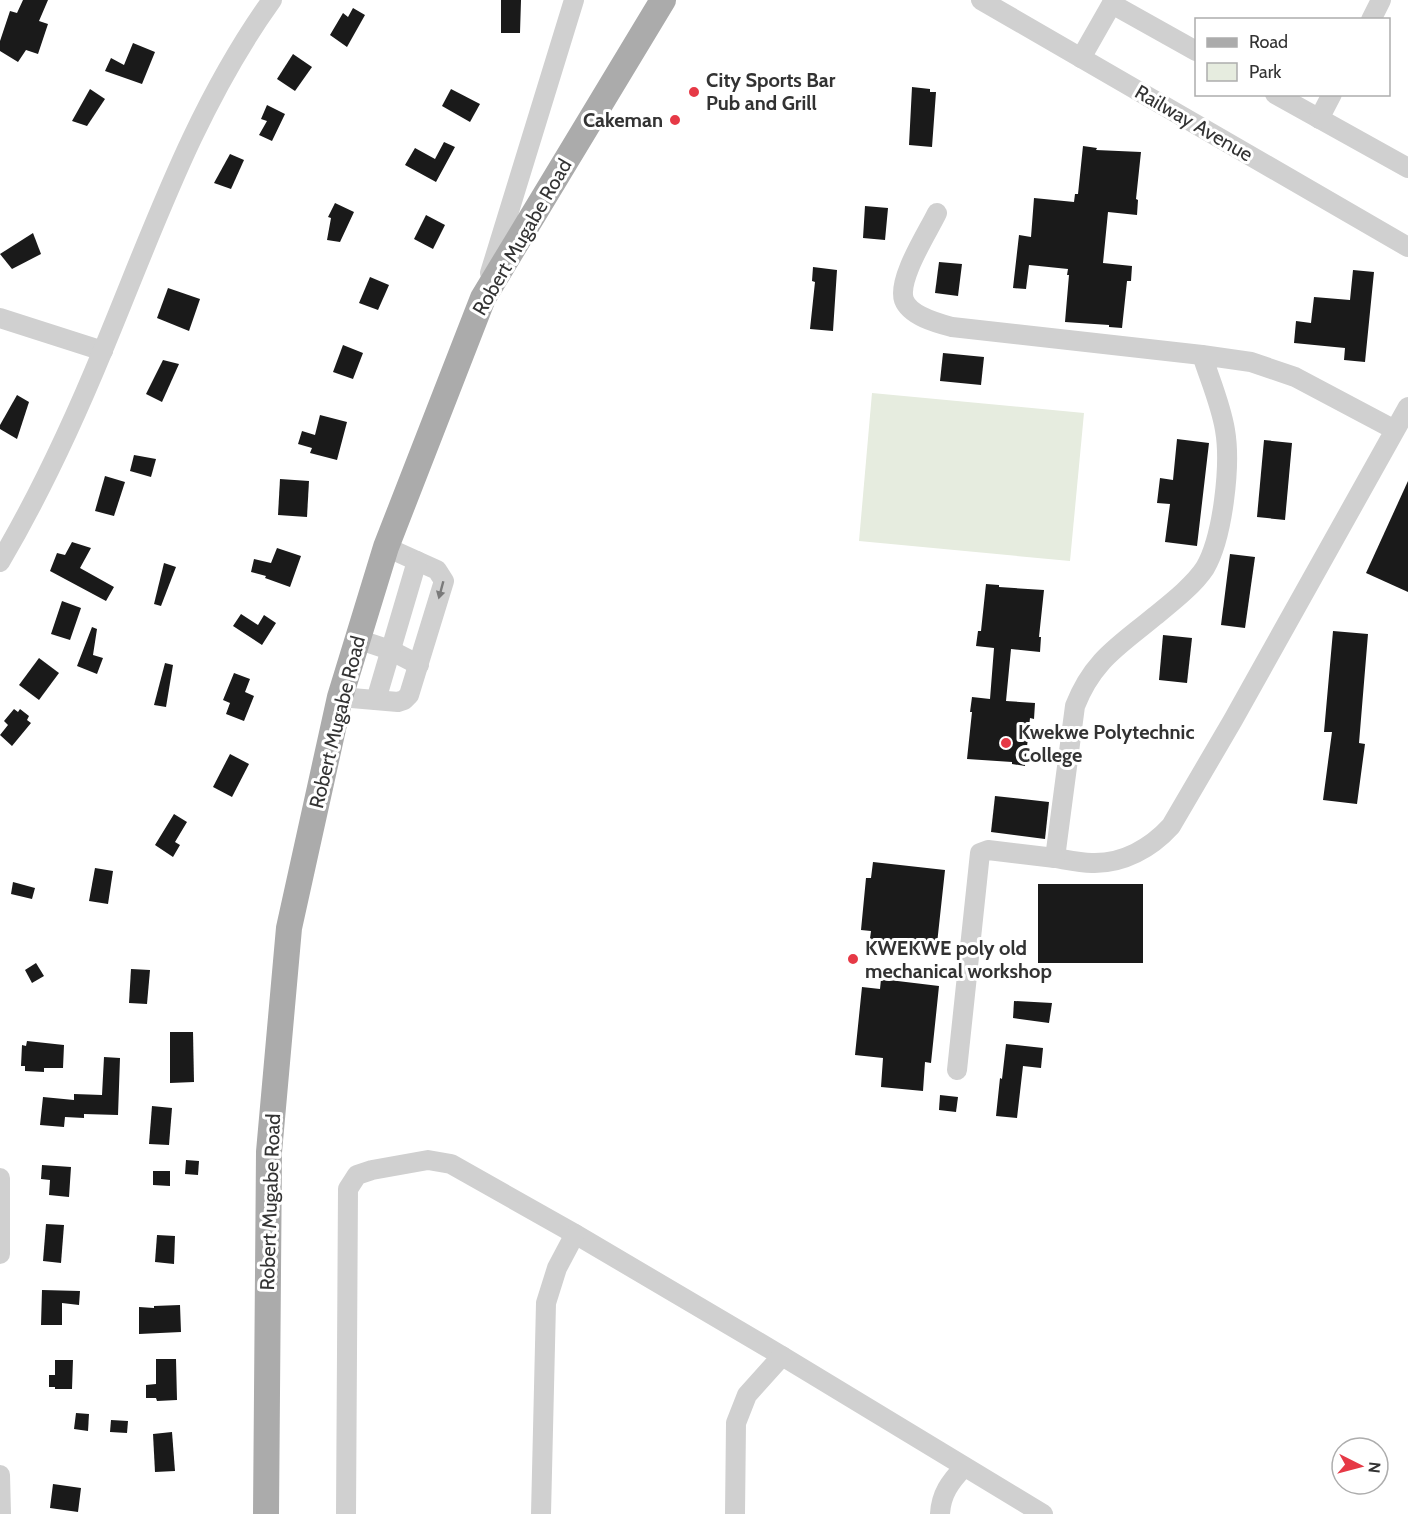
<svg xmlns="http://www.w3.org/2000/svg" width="1408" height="1514" font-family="Cabin,sans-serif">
	<rect width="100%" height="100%" fill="#fff"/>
	<polygon fill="#e6ecdf" points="872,393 1084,413 1070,561 859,541"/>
	<g fill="#1a1a1a">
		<polygon points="23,0 48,0 39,21 48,24 38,54 26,50 18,62 0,51 0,41 10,11 17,13"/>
		<polygon points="501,0 521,0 520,33 501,33"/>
		<polygon points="353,8 365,15 347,47 330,35 343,13 348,17"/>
		<polygon points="133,43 155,52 142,84 105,71 111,58 124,65"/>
		<polygon points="293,54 312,67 295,91 277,79"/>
		<polygon points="912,87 930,89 930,92 936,92 932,147 909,145"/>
		<polygon points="90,89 105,99 87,126 72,121"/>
		<polygon points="451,89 480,104 470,122 442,106"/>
		<polygon points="267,105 285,114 272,141 259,135 267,121 261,119"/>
		<polygon points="444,142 455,147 436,182 405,165 415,148 435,159"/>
		<polygon points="1083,146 1097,148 1096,150 1141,152 1136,199 1138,200 1137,215 1108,212 1103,263 1132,266 1131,281 1127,281 1122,328 1109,327 1109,325 1065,322 1069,275 1067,275 1068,269 1029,265 1026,289 1013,288 1019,235 1031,237 1034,198 1074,202 1075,194 1078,194"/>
		<polygon points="230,154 244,160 231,189 214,183"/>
		<polygon points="335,203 354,212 340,242 327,240 331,218 328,217"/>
		<polygon points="865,206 888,208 885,240 863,238"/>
		<polygon points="426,215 445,225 433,249 414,239"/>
		<polygon points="33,233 41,254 12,269 0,254"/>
		<polygon points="939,262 962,264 958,296 935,293"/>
		<polygon points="813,267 837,270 833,331 810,329 815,282 812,281"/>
		<polygon points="1353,270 1374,272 1365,362 1344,360 1345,348 1294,343 1296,321 1311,323 1314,297 1350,300"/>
		<polygon points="370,277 389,285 378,310 359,303"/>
		<polygon points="168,288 200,299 189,331 157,318"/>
		<polygon points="343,345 363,353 353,379 333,372"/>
		<polygon points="943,353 984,357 981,385 940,381"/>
		<polygon points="163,360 179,364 162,402 146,394"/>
		<polygon points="17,395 29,402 17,439 0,429 0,425"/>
		<polygon points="320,415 347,422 337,460 310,453 312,448 298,444 302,431 315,435"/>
		<polygon points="1177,439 1209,443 1197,546 1165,542 1170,504 1157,503 1160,478 1173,480"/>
		<polygon points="1264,440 1292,443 1285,520 1257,517"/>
		<polygon points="134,455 156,459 151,477 130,471"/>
		<polygon points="105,476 125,482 114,516 95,511"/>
		<polygon points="280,479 309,481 307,517 278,515"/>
		<polygon points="1408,481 1408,592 1366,573"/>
		<polygon points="72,542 91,548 80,568 114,587 106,601 50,571 57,553 65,555"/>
		<polygon points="277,548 301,556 290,587 265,578 266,576 251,572 254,559 271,563"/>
		<polygon points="1230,554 1255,557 1245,628 1221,625"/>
		<polygon points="164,563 176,567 161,606 154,604"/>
		<polygon points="986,584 999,585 999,587 1044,590 1039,637 1041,637 1040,652 1011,649 1006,701 1035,703 1034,719 1030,718 1025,766 1012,764 1012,762 967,759 972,712 970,712 972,697 990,699 994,648 976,646 978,631 981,631"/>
		<polygon points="62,601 81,608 70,640 51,634"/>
		<polygon points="241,614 258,625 264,615 276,623 262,645 233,626"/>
		<polygon points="92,627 97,629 93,655 103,658 97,674 77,666"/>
		<polygon points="1333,631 1368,634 1359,743 1365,744 1357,804 1323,800 1332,732 1324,732"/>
		<polygon points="1163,635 1192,638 1187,683 1159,680"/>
		<polygon points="39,658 59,673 39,700 19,685"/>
		<polygon points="165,663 173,665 166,707 154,705"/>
		<polygon points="234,673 250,679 245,692 254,696 244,721 226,714 230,703 223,700"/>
		<polygon points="14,709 18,712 20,709 29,716 27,720 31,723 12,746 0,735 8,725 4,721"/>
		<polygon points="230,754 249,764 232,797 213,787"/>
		<polygon points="995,796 1049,802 1045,839 991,832"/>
		<polygon points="174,814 187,822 175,842 180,845 173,857 155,845"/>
		<polygon points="873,862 945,870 936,953 869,946 871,931 861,930 866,878 871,878"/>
		<polygon points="95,868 113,871 108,904 89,901"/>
		<polygon points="13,882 35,888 32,899 11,894"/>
		<rect x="1038" y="884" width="105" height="79"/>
		<polygon points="36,963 44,976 32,983 25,970"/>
		<polygon points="131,969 150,970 147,1004 129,1003"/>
		<polygon points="881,979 939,986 931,1063 925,1062 923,1091 881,1087 883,1058 855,1055 862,987 880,989"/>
		<polygon points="1014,1001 1052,1003 1049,1023 1013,1018"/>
		<polygon points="170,1032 193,1032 194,1082 170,1083"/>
		<polygon points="27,1041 64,1045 63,1068 44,1068 44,1072 25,1071 25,1066 21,1066 22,1045 26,1046"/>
		<polygon points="1006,1044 1043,1048 1041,1068 1023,1066 1017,1118 996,1116 1000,1078 1002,1079"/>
		<polygon points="104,1057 120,1058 118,1115 84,1114 84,1118 65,1117 64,1127 40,1125 43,1097 74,1100 74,1094 102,1095"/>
		<polygon points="940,1095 958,1097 956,1112 939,1110"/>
		<polygon points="152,1106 172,1108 169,1145 149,1144"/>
		<polygon points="186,1160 199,1161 198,1175 185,1174"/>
		<polygon points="42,1165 71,1167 69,1197 49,1195 50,1180 41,1179"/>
		<polygon points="153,1171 170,1171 170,1186 153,1185"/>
		<polygon points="46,1224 64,1225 61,1263 43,1261"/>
		<polygon points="157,1235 175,1236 174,1264 155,1262"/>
		<polygon points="42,1290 80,1291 79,1305 62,1303 62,1325 41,1325"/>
		<polygon points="180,1305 181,1332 139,1334 139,1307 154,1308 154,1306"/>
		<polygon points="156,1359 176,1359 177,1400 157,1401 156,1398 146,1398 146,1385 156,1384"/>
		<polygon points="55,1360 73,1360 72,1389 55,1389 55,1387 49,1387 49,1375 55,1375"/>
		<polygon points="76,1413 89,1414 88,1431 74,1429"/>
		<polygon points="111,1420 128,1421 127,1433 110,1432"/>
		<polygon points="172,1432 175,1471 155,1472 153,1434"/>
		<polygon points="53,1484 81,1488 78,1512 50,1508"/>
	</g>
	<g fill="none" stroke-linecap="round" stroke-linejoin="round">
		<g stroke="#d0d0d0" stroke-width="20">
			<polyline points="981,0 1408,247"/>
			<polyline points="1112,4 1196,51"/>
			<polyline points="1371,20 1381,0"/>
			<polyline points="1081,58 1114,0"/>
			<polyline points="1275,94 1408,168"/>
			<polyline points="1319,119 1332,94"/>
			<path d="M937,213C928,232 897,279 904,300C910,316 937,323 952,327L1202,355"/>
			<polyline points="490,273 574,0"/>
			<polyline points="0,318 103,351"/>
			<path d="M1395,430L1295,377L1251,362L1202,355C1210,380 1221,405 1225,430C1231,465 1223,537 1205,568C1194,585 1171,603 1155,616C1119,646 1093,660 1075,706L1055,858C1067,860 1080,863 1092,863C1123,864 1151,848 1171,826L1233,720L1408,407"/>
			<path d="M0,562C40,494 73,423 103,350C153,230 195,107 272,0"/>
			<polyline points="357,639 390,650 419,665"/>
			<polyline points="340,697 398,702 404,700 409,695 444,581 437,570 386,547"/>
			<polyline points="376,700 417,561"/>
			<polyline points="957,1070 980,853 988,850 1055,858"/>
			<polyline points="0,1178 0,1254"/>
			<polyline points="0,1475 1,1514"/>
			<polyline points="346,1514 348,1189 357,1175 372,1170 428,1160 451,1164 575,1234 782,1356 1043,1514"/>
			<polyline points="541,1514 546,1303 557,1268 575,1234"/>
			<polyline points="735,1514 736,1423 747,1395 782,1356"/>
			<path d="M940,1514C941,1494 950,1482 964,1467"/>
		</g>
		<polyline stroke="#ababab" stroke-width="26" points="266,1514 269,1152 289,928 340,697 386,547 483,298 663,0"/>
	</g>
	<defs><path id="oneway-solid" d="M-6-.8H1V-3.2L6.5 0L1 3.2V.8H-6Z" transform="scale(1.5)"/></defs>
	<use fill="#7a7a7a" href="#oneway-solid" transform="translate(441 590) rotate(105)"/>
	<g fill="#e63946" stroke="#fff" stroke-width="2">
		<circle cx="694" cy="92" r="6"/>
		<circle cx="675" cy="120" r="6"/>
		<circle cx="1006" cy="743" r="6"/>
		<circle cx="853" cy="959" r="6"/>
	</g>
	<g text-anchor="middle" stroke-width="6" stroke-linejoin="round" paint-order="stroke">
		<g font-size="20" font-weight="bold" fill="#333" stroke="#fff" text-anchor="start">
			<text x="706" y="87">City Sports Bar<tspan x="706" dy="23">Pub and Grill</tspan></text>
			<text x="663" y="127" text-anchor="end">Cakeman</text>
			<text x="1018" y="739">Kwekwe Polytechnic<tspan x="1018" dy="23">College</tspan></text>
			<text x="865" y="955">KWEKWE poly old<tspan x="865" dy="23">mechanical workshop</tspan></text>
		</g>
		<g font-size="20" fill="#333" stroke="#fff">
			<text transform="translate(1194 123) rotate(30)" y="7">Railway Avenue</text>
			<text transform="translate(522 237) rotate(-60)" y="7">Robert Mugabe Road</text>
			<text transform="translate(337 722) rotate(-76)" y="7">Robert Mugabe Road</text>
			<text transform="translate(270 1202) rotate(-88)" y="7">Robert Mugabe Road</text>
		</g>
	</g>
	<rect x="1195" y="18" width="195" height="78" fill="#ffffff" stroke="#adadad" stroke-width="1.5"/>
	<rect x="1207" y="38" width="30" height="9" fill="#ababab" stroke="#adadad" stroke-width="1.5"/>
	<text x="1249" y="48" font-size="18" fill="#333333">Road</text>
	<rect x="1207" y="63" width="30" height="18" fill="#e6ecdf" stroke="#adadad" stroke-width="1.5"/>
	<text x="1249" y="78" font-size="18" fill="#333333">Park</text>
	<g transform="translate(1360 1466) rotate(96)"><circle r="28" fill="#ffffff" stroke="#adadad" stroke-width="1.5"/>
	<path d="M0-4.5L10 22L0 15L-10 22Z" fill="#e63946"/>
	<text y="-9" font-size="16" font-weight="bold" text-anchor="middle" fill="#333333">N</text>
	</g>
</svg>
